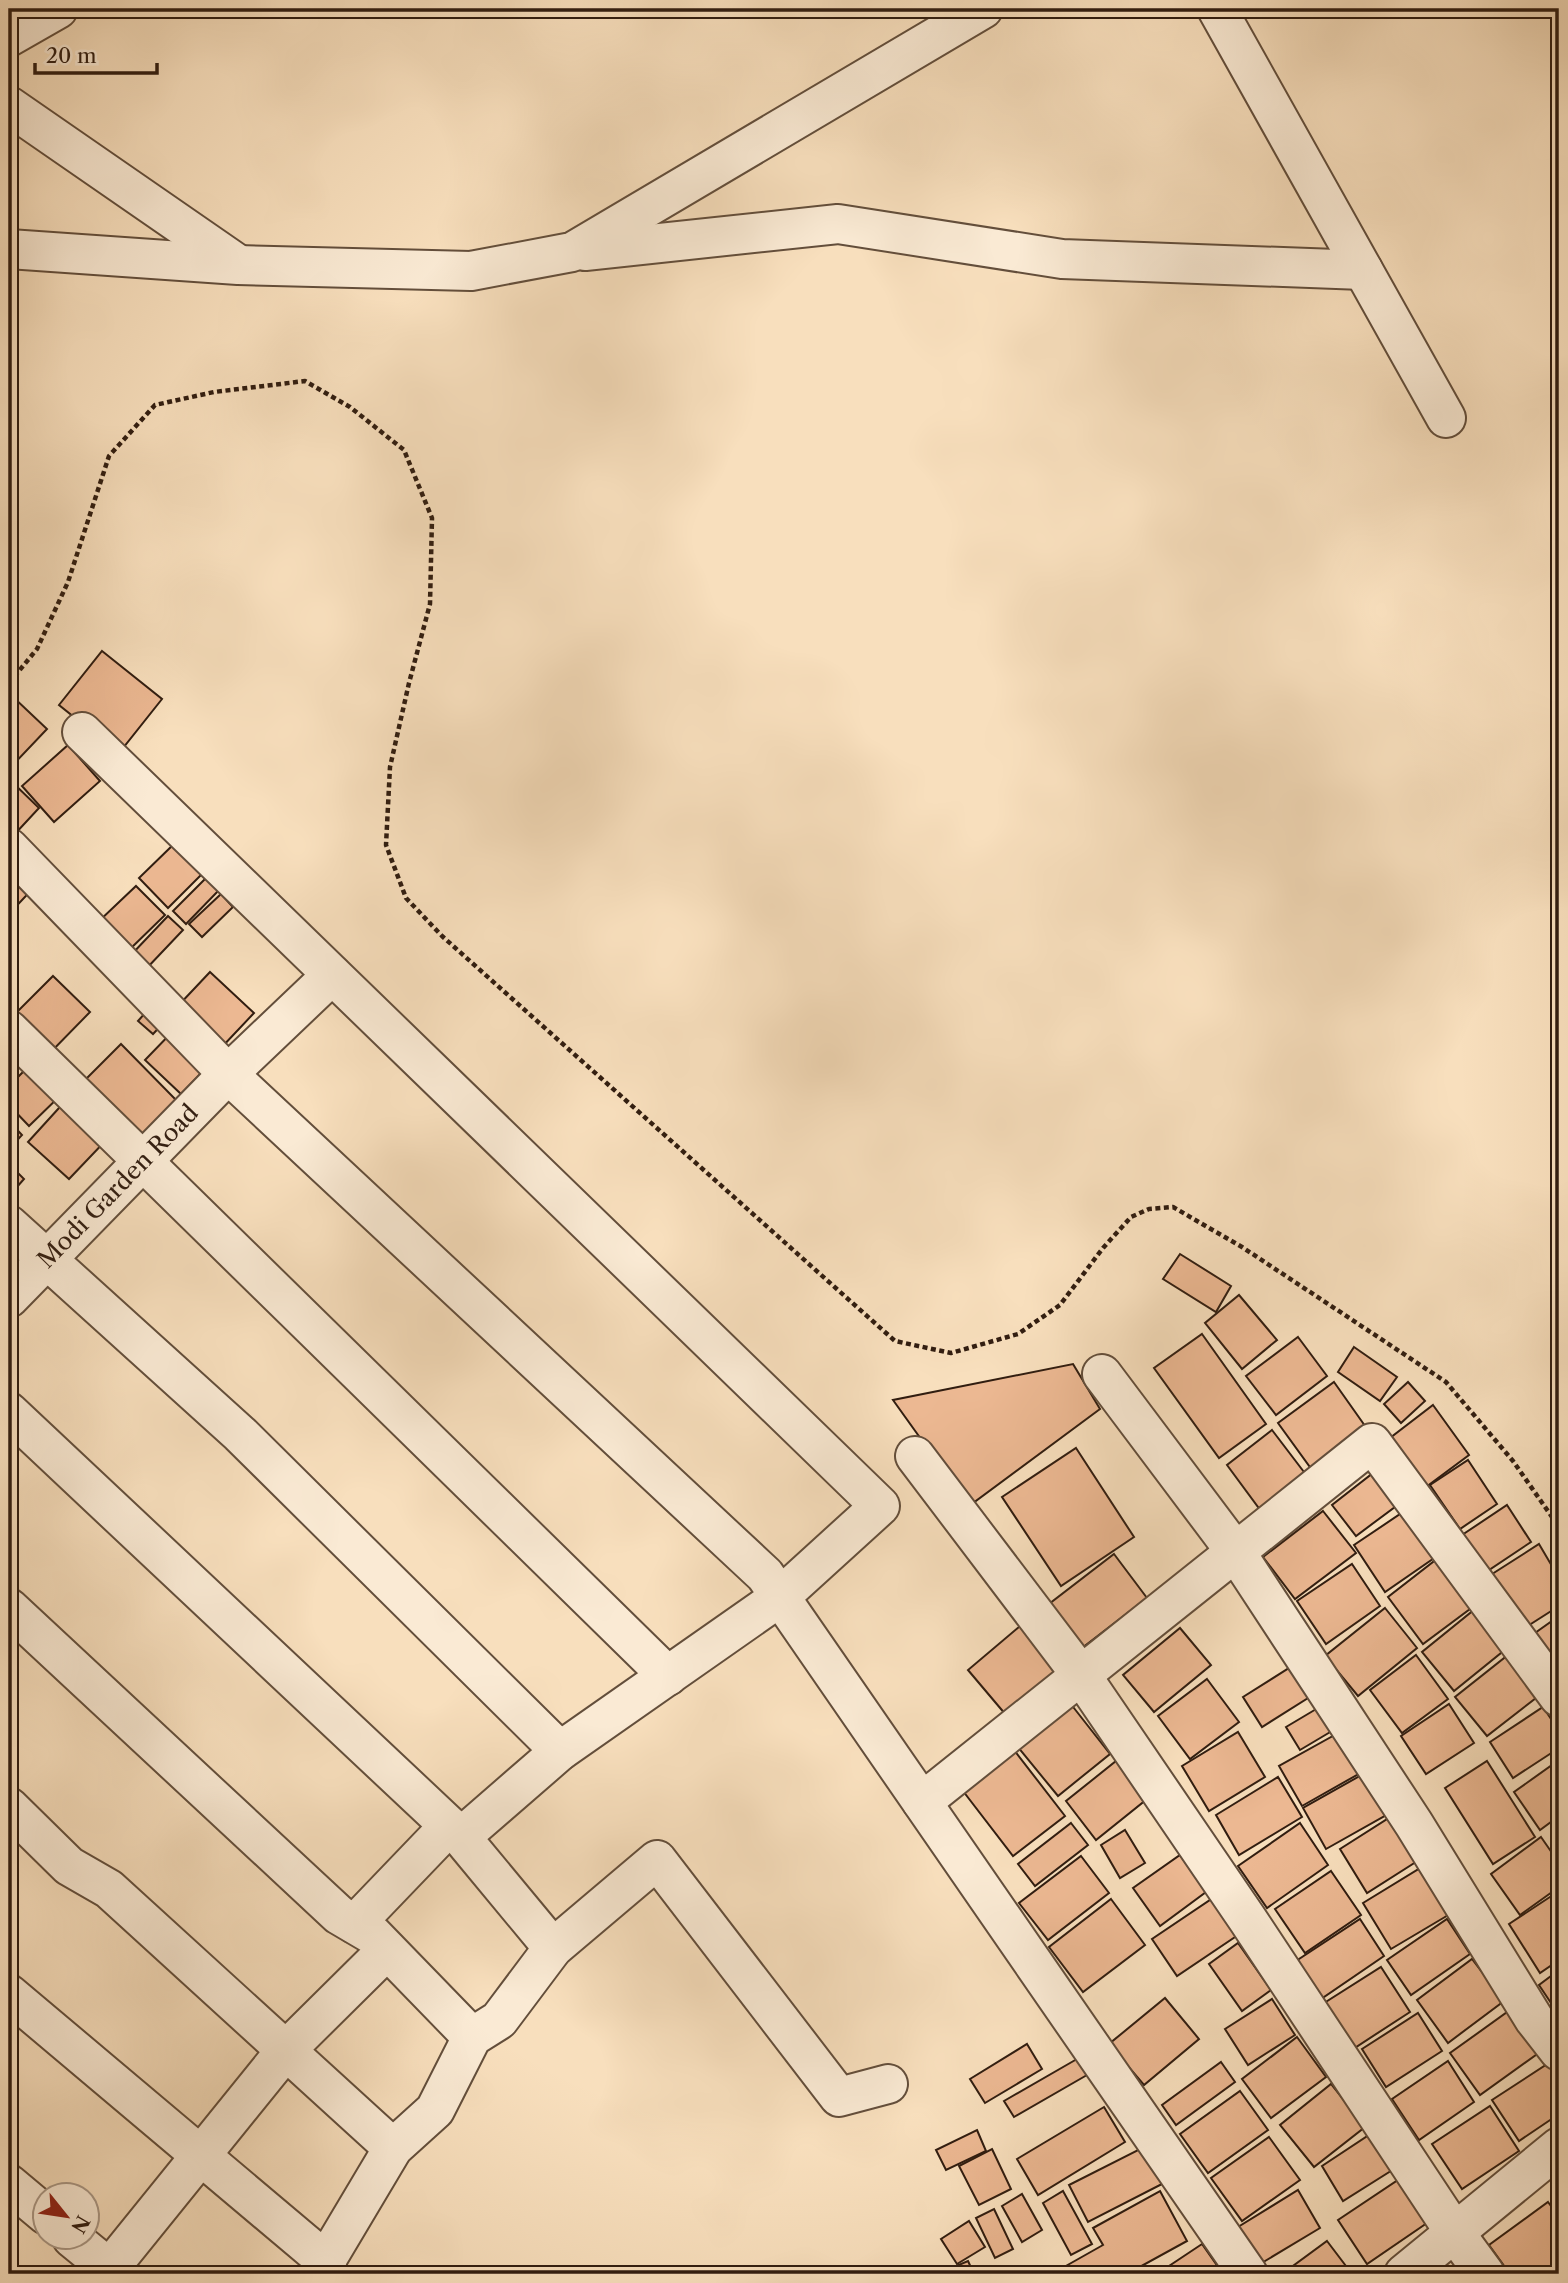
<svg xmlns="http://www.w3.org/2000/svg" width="1568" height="2283" font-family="'Libre Caslon Text',serif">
	<rect width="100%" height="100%" fill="#f8dfbd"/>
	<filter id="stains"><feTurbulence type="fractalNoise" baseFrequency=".00286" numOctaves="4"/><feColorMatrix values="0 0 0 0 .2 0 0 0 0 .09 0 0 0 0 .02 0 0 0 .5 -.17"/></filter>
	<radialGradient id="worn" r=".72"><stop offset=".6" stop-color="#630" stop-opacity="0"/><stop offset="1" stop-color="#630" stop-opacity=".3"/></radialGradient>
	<g fill="#ecb892" stroke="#311d10" stroke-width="2">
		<polygon points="102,651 162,699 119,753 59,705"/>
		<polygon points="11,695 47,729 9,769 9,697"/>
		<polygon points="68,745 100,781 54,822 22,786"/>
		<polygon points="9,779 39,808 13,836 9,832"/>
		<polygon points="175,843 204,872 168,908 139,878"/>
		<polygon points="9,855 38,883 9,914"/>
		<polygon points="210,874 222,887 186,924 173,911"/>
		<polygon points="136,886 165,915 127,952 98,922"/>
		<polygon points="221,894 233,907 202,937 189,924"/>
		<polygon points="168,916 183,930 145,970 130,956"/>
		<polygon points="210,972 254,1013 220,1049 176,1008"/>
		<polygon points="53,976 90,1012 44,1059 9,1020"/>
		<polygon points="154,1003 169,1017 153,1034 138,1021"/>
		<polygon points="177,1027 212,1062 181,1094 145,1060"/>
		<polygon points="121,1044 179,1103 133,1149 75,1090"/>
		<polygon points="34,1061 64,1092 29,1126 9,1105 9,1086"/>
		<polygon points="69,1097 110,1136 69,1179 28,1142"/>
		<polygon points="9,1121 22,1135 9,1149"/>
		<polygon points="9,1164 24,1179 9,1196"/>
		<polygon points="1180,1254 1231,1286 1216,1312 1163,1279"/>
		<polygon points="1239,1295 1277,1340 1242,1369 1205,1323"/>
		<polygon points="1202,1334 1266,1424 1219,1458 1154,1368"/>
		<polygon points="1298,1337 1327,1376 1276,1415 1246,1376"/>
		<polygon points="1354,1347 1397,1377 1380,1401 1338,1372"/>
		<polygon points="1073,1364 1100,1409 969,1506 893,1400"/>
		<polygon points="1334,1382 1370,1433 1315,1474 1278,1423"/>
		<polygon points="1408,1382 1425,1401 1401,1423 1384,1404"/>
		<polygon points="1433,1405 1469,1455 1426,1487 1390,1438"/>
		<polygon points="1272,1430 1307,1476 1261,1511 1227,1465"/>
		<polygon points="1076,1448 1134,1537 1061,1586 1002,1497"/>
		<polygon points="1468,1460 1497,1504 1460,1529 1430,1485"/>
		<polygon points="1382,1466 1407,1498 1356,1536 1332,1505"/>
		<polygon points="1507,1505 1531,1542 1486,1572 1462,1535"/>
		<polygon points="1409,1508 1440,1554 1385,1592 1354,1545"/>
		<polygon points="1323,1511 1356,1553 1295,1599 1263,1557"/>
		<polygon points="1539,1544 1559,1578 1559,1606 1523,1629 1489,1576"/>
		<polygon points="1114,1554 1147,1598 1082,1648 1049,1604"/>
		<polygon points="1442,1555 1478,1603 1423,1644 1388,1597"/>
		<polygon points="1352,1564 1380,1606 1326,1644 1297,1601"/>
		<polygon points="1480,1605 1512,1644 1454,1691 1422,1652"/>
		<polygon points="1385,1608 1417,1648 1358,1696 1325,1656"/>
		<polygon points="1559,1616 1559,1662 1555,1665 1535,1633"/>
		<polygon points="1026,1621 1064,1666 1006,1715 968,1670"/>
		<polygon points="1180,1628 1211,1665 1154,1712 1123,1675"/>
		<polygon points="1513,1651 1545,1691 1487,1736 1455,1697"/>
		<polygon points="1416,1655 1448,1699 1402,1733 1370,1690"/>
		<polygon points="1297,1663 1316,1693 1262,1727 1243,1697"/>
		<polygon points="1207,1679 1239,1722 1190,1759 1158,1716"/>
		<polygon points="1328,1702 1342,1725 1300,1750 1286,1727"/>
		<polygon points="1070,1703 1110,1754 1058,1796 1017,1746"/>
		<polygon points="1449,1704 1474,1743 1426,1774 1401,1736"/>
		<polygon points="1543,1707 1559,1731 1559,1748 1513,1778 1490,1742"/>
		<polygon points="1349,1727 1371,1767 1302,1806 1279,1766"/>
		<polygon points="1238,1732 1265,1777 1209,1811 1182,1766"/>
		<polygon points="1014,1750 1065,1816 1013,1856 963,1791"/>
		<polygon points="1121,1757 1152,1795 1096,1840 1066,1801"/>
		<polygon points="1559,1760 1559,1816 1540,1830 1514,1792"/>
		<polygon points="1487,1761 1535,1837 1493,1864 1445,1788"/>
		<polygon points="1365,1773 1388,1814 1326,1849 1303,1808"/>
		<polygon points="1278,1777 1302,1817 1239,1855 1216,1815"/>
		<polygon points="1392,1816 1419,1860 1367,1893 1340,1849"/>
		<polygon points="1071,1823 1088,1845 1035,1886 1018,1864"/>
		<polygon points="1300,1823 1328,1865 1267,1908 1238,1866"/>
		<polygon points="1125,1830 1145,1863 1120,1878 1101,1845"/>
		<polygon points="1541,1837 1559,1863 1559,1887 1520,1915 1491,1874"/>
		<polygon points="1180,1855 1206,1892 1160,1926 1133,1888"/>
		<polygon points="1081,1856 1109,1893 1048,1940 1019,1903"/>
		<polygon points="1422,1867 1450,1914 1391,1949 1363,1903"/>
		<polygon points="1331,1871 1361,1915 1305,1953 1275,1909"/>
		<polygon points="1559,1891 1559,1960 1540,1973 1509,1924"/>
		<polygon points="1213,1898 1238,1935 1177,1976 1152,1939"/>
		<polygon points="1111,1899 1145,1945 1083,1992 1049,1947"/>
		<polygon points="1360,1919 1384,1956 1321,1999 1296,1961"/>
		<polygon points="1447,1919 1470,1954 1411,1995 1387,1960"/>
		<polygon points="1238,1943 1271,1990 1242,2011 1209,1964"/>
		<polygon points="1472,1959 1504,2001 1448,2043 1417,2000"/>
		<polygon points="1381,1967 1410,2012 1350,2051 1321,2005"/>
		<polygon points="1559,1970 1559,2015 1539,1985"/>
		<polygon points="1165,1998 1199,2039 1144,2085 1109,2044"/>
		<polygon points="1272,1999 1295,2035 1248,2065 1225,2029"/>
		<polygon points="1510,2010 1540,2052 1480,2095 1450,2053"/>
		<polygon points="1418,2013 1442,2051 1386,2087 1362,2049"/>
		<polygon points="1297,2037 1326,2077 1271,2118 1242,2079"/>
		<polygon points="1027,2044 1042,2069 985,2103 970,2079"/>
		<polygon points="1077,2059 1087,2075 1014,2117 1004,2101"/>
		<polygon points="1555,2059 1559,2065 1559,2114 1519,2141 1492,2100"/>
		<polygon points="1448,2061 1474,2102 1419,2140 1392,2099"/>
		<polygon points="1221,2062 1235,2082 1176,2125 1162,2105"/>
		<polygon points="1331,2084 1365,2127 1314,2167 1280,2125"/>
		<polygon points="1240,2091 1268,2130 1208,2173 1180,2134"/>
		<polygon points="1490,2106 1519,2151 1462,2189 1432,2144"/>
		<polygon points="1104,2107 1125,2142 1038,2195 1017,2159"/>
		<polygon points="977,2130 986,2151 946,2170 936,2150"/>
		<polygon points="1372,2133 1394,2169 1343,2201 1322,2166"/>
		<polygon points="1269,2137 1300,2180 1242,2221 1211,2178"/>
		<polygon points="1144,2147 1162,2184 1088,2222 1069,2185"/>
		<polygon points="992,2149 1011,2189 979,2205 959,2166"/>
		<polygon points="1398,2180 1427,2223 1367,2264 1338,2220"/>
		<polygon points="1298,2190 1320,2228 1260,2264 1238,2227"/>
		<polygon points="1063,2191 1092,2244 1071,2255 1043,2203"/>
		<polygon points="1160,2191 1187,2241 1127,2274 1059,2274 1057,2271 1103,2245 1093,2228"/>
		<polygon points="1022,2194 1042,2230 1022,2242 1002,2206"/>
		<polygon points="1548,2202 1559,2217 1559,2274 1510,2274 1489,2245"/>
		<polygon points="994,2209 1013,2249 995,2258 976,2218"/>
		<polygon points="969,2221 985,2247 957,2264 941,2239"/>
		<polygon points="1327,2241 1352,2274 1282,2274"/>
		<polygon points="1202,2244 1223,2274 1157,2274"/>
		<polygon points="968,2261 974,2274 942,2274 942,2272"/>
	</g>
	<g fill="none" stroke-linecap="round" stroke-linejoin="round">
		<defs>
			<g id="minor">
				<polyline points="1217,9 1446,418"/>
				<polyline points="9,37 58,9"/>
				<polyline points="9,106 236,263"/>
				<polyline points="9,249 238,265 471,271 572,252 983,9"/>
				<polyline points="585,251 838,224 1062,259 1363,270"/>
				<polyline points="82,732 880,1506 780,1597 560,1751 461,1837 553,1948"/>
				<polyline points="9,848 228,1074 765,1575 1248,2274"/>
				<polyline points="9,1030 668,1676"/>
				<polyline points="9,1225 240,1434 560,1751"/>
				<path id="s1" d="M9,1298L228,1074L332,975"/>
				<polyline points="1102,1374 1235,1551 1414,1824 1534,2019 1559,2051"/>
				<polyline points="9,1412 461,1837"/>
				<polyline points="915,1456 1081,1675 1248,1920 1455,2233 1485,2274"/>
				<polyline points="9,1608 339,1915 373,1935 472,2037"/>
				<polyline points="922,1802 1372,1443 1559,1697"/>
				<polyline points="9,1807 69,1866 109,1889 393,2148"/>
				<polyline points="355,1924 449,1826"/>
				<polyline points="9,1994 327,2262"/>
				<polyline points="9,2184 46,2215"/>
				<polyline points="72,2238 116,2274"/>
				<polyline points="105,2274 286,2050 387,1950"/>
				<polyline points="318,2274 393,2148 435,2110 472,2037 499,2020 553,1948 657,1860 839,2097 888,2084"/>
				<polyline points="1404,2274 1559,2147"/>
			</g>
		</defs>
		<use href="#minor" stroke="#634e3b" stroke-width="42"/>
		<polyline stroke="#311d10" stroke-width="4.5" stroke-dasharray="5 3.5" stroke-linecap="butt" points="9,683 37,649 68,582 109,456 155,405 214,392 305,381 350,407 404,450 432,518 430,604 409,683 390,767 386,845 406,898 442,936 895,1341 951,1353 1018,1334 1060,1305 1103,1248 1131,1217 1149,1209 1173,1207 1242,1247 1446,1382 1513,1461 1559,1527"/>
		<use href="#minor" stroke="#faead4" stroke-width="38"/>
	</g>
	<g text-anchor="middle" stroke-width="5" stroke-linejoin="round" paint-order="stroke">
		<g font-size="24" fill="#311d10" stroke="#faead4">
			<text dy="8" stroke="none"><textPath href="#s1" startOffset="156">Modi Garden Road</textPath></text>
		</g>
	</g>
	<rect width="1568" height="2283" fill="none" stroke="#f8dfbd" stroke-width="35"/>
	<rect x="10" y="10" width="1547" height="2262" fill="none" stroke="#311d10" stroke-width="3.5"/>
	<rect x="18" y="18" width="1533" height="2248" fill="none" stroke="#311d10" stroke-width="2"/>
	<g transform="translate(66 2216) rotate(120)"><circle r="33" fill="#faead4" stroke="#aa9886" stroke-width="2"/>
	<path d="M0-5L12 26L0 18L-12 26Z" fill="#8f2418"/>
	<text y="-10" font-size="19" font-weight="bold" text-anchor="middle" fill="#311d10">N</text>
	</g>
	<path d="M35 63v10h122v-10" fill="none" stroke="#311d10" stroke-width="3.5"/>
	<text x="46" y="63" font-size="21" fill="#311d10" stroke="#faead4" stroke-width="5" paint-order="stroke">20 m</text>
	<rect width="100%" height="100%" filter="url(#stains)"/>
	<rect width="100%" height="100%" fill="url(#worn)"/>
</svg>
